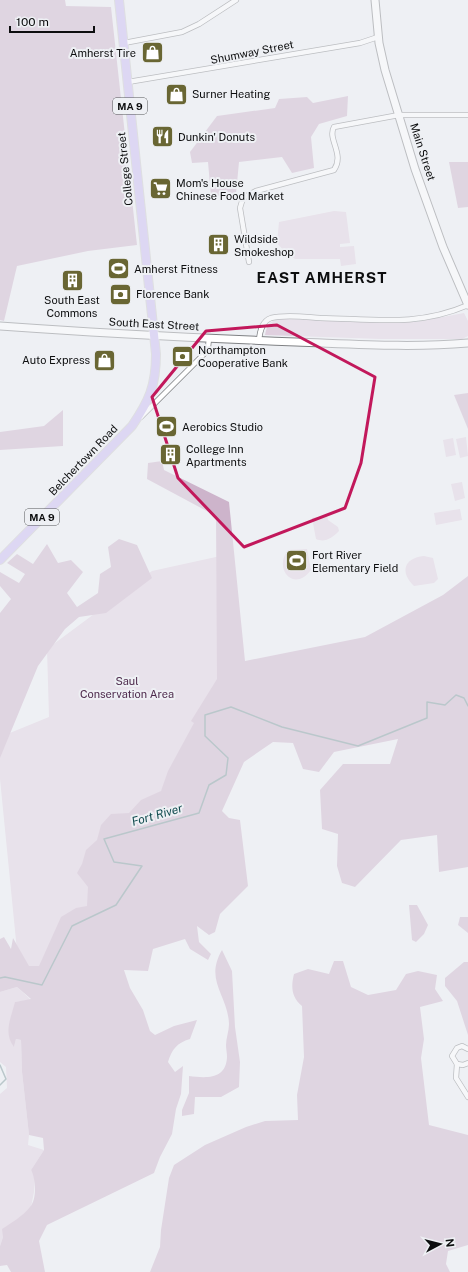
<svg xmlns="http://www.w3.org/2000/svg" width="468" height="1272" font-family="'Public Sans',sans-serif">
	<rect width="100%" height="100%" fill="#eef0f4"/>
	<g fill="#e0d0df">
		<polygon points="334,211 346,212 350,243 340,244 340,247 354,246 356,264 341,266 340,259 295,259 286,253 277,243 279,222"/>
		<path d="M464,313L468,321V336L462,339H381L265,335C267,325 269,321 280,319L416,322Z"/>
		<polygon points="466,437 468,456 460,458 456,439"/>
		<polygon points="453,438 456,455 446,457 443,440"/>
		<polygon points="462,482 465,498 455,501 451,484"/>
		<polygon points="460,509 462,520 436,525 434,513"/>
		<path d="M327,516L328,520L338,527L339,531C332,538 325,543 316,539L312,518Z"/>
		<path d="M307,549L311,570C294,593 273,569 288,550Z"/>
		<polygon points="225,555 231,656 167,781 120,861 45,978 20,981 0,779 0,737 49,717 47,649 152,571"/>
		<path d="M424,556L433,558L438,579L434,583L414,586C400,573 403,558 424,556Z"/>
		<polygon points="17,987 31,1000 15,1002 14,1047 16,1039 21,1040 22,1072 29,1135 28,1145 44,1150 31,1170 35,1177 34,1192 31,1207 3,1237 0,1246 0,1094 7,1088 6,1067 0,1062 0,992"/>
	</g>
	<g fill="#cdb4cb">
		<polygon points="0,0 65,0 66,6 111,7 137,245 88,251 17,266 4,321 0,320"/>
		<polygon points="348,96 347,116 319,124 311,137 314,168 292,173 282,157 239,162 236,194 211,197 208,162 192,163 190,152 217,116 275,108 279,99 307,97 313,103"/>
		<polygon points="449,162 468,162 468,207 458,208"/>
		<polygon points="468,393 468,429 454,395"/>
		<polygon points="63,410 63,446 0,450 0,432 44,426"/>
		<path d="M162,461L164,470L229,502L245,661L365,637L443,595L468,576V867L439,872L437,835L401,840L355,887L342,883L337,866L338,834L322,829L320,790L343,764H390L398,739L334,752L319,772L303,769L293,743L273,742L244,762L222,811L229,818L240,820L248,886L220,914L215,932L209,935L197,926L199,942L211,954L208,960L190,949L185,939L153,949L148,971L124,970L130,988L143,1010L150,1031L155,1035L174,1026L197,1020L190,1039C177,1043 172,1049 168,1062L175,1072L183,1066L181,1094L176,1109L172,1134L160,1157L154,1173L47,1225L39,1241L45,1272H11L7,1265L0,1266V1246L3,1237L2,1229C11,1223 23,1216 30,1207C37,1199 36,1179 31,1170L44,1150L43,1138L29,1135L22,1072L21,1040L16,1039L14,1047C3,1033 11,1018 15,1002L31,999L17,987L0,992V939L4,937L11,949L13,938L29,966H39L61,917L76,908L87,906L88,887L77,873L82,864L86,850L97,840L101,825L111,814L129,813L141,800L161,791L168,771L194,723L191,721L217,679L216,516L147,479L148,463Z"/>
		<polygon points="119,539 137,545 152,578 106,613 79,617 65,629 38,666 0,758 0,613 11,599 0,586 0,572 19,583 25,574 7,563 17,554 33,564 47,544 58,563 71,560 83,572 67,593 77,607 98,593 100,574 111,567 108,547"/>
		<polygon points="409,905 417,905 428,925 424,934 416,942 412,940"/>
		<polygon points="460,917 468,917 468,933 458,925"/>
		<path d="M222,950L232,971L235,1027L240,1062L239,1087L221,1097H195L194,1114L182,1116V1110L189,1093V1076C206,1078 226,1080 227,1057C227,1053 226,1049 226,1045C226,1038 229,1031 229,1024C228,995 204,981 222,950Z"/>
		<path d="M334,961H343L351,987L368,995L396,990L406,974L418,971L437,975L435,989L443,1001L420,1007L424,1039L421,1058L429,1125L468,1135V1245L448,1251L446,1264L450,1272H150L160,1247L161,1230L169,1178L174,1165L205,1145L246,1127L265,1121L298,1120L297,1095L304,1057L302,1006C291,997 291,986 294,974L308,969L329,974Z"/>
		<polygon points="464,962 468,962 468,1035 457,1001 445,986 445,978"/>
	</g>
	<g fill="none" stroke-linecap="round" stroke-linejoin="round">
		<g stroke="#7a9699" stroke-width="1.5">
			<polyline points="0,978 5,977 42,985 72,926 116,905 142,866 114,862 104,839 199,813 209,785 226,775 228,758 205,736 205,715 231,707 282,727 358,746 427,718 427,702 445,705 456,695 464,698 468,706"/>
			<polyline points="0,1065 6,1079 0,1085"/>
		</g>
		<defs>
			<g id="minor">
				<polyline points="124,43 182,32 199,24 236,0"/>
				<polyline points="128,82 360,43 378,37"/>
				<path d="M249,262L240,208L243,198L256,191L334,170C345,154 327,139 334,127L399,115H468"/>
				<path d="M259,340C260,331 262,321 271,318C286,314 305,317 320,318C373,319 418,327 468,305"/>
				<polyline points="141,417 203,355 208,348 209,338"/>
				<polyline points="468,1049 462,1046 457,1048 452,1056 457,1064 463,1065 468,1063"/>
				<polyline points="457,1064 456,1078 468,1097"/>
			</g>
			<g id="secondary">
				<polyline points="375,0 379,43 385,70 415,169 443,247 468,305"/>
				<path d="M0,326C99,333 197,338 296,342C353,344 411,348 468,343"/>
			</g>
			<path id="trunk" d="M0,560L132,426C149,401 156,386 156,354L119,0"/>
		</defs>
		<use href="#minor" stroke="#7f8184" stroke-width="6"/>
		<use href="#secondary" stroke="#7f8184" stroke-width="9"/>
		<use href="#trunk" stroke="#cacaca" stroke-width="10"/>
		<use href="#minor" stroke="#fff" stroke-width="4.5"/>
		<use href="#secondary" stroke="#fff" stroke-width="7"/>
		<use href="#trunk" stroke="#c8b8f2" stroke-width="8"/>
	</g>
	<path d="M0 0H468V1272H0ZM277,325L375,377L361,463L345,508L244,547L178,478L152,397L206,331Z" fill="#eef0f4" fill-opacity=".55" fill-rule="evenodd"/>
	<path fill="none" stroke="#c2185b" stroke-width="3" stroke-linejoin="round" d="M277,325L375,377L361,463L345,508L244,547L178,478L152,397L206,331Z"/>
	<defs>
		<symbol id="shop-square" viewBox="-11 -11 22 22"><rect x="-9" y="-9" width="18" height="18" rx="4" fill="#696633" stroke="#eef0f4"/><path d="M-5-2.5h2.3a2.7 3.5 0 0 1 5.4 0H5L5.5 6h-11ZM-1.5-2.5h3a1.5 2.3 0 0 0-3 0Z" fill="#fff"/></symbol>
		<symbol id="restaurant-square" viewBox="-11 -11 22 22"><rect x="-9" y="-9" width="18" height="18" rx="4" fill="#696633" stroke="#eef0f4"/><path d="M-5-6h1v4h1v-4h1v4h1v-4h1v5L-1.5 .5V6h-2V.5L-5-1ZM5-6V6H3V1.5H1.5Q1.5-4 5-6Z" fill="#fff"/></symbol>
		<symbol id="supermarket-square" viewBox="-11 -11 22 22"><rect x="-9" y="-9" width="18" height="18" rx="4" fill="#696633" stroke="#eef0f4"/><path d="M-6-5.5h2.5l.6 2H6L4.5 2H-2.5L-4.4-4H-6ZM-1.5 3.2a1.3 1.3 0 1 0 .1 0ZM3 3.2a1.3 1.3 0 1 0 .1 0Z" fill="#fff"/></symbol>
		<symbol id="building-square" viewBox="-11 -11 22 22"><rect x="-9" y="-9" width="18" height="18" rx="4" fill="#696633" stroke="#eef0f4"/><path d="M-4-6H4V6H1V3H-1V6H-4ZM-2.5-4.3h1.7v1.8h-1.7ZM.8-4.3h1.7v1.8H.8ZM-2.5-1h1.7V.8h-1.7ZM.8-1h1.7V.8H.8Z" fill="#fff"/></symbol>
		<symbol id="stadium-square" viewBox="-11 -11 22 22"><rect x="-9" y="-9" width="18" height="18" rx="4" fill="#696633" stroke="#eef0f4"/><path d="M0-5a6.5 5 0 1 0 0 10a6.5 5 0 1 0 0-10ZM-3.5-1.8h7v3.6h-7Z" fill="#fff"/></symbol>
		<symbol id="bank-square" viewBox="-11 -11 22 22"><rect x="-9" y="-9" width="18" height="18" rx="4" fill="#696633" stroke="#eef0f4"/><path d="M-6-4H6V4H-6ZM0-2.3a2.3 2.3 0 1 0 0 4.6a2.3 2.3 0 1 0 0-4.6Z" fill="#fff"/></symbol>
	</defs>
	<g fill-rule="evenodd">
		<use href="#shop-square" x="140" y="40" width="25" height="25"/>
		<use href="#shop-square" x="164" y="82" width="25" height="25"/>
		<use href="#restaurant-square" x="150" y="124" width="25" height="25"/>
		<use href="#supermarket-square" x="148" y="176" width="25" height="25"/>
		<use href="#building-square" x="206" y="232" width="25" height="25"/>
		<use href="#stadium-square" x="106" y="256" width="25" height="25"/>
		<use href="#building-square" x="60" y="268" width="25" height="25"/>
		<use href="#bank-square" x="108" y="282" width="25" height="25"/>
		<use href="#bank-square" x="170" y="344" width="25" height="25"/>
		<use href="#shop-square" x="92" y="348" width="25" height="25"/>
		<use href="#stadium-square" x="154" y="414" width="25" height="25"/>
		<use href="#building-square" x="158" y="442" width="25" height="25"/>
		<use href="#stadium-square" x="284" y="548" width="25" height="25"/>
	</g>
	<g text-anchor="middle" stroke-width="4" stroke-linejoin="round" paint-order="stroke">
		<g fill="#eef0f4" stroke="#505254" stroke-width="1">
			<rect x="113" y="98" width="34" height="16" rx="3"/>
			<rect x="25" y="509" width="34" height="16" rx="3"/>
		</g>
		<g font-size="10" font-weight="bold" fill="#0d0e0f">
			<text x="130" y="110">MA 9</text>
			<text x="42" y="521">MA 9</text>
		</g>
		<g font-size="11" fill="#0d0e0f" stroke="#eef0f4">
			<text transform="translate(252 52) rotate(-11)" y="4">Shumway Street</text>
			<text transform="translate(423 152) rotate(72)" y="4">Main Street</text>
			<text transform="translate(125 169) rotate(-96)" y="4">College Street</text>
			<text transform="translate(154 324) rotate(3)" y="4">South East Street</text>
			<text transform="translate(83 460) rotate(-46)" y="4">Belchertown Road</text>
		</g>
		<g font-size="11" fill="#0d0e0f" stroke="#eef0f4" text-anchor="start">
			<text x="136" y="57" text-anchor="end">Amherst Tire</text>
			<text x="192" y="98">Surner Heating</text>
			<text x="178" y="141">Dunkin' Donuts</text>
			<text x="176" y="187">Mom's House<tspan x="176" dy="13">Chinese Food Market</tspan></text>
			<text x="234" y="243">Wildside<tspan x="234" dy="13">Smokeshop</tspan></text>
			<text x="134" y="273">Amherst Fitness</text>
			<text x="136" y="298">Florence Bank</text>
			<text x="72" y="304" text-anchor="middle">South East<tspan x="72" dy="13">Commons</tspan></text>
			<text x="198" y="354">Northampton<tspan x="198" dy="13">Cooperative Bank</tspan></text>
			<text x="90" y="364" text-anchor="end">Auto Express</text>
			<text x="182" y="431">Aerobics Studio</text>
			<text x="186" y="453">College Inn<tspan x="186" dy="13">Apartments</tspan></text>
			<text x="312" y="559">Fort River<tspan x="312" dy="13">Elementary Field</tspan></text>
		</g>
		<g font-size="11" fill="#4d2a4c" stroke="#eef0f4">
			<text x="127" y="685">Saul<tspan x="127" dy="13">Conservation Area</tspan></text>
		</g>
		<g font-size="12" font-style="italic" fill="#0f4a4e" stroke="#eef0f4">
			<text transform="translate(157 815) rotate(-16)" y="4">Fort River</text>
		</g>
		<g font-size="15" font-weight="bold" letter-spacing="1" fill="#0d0e0f" stroke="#eef0f4">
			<text x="322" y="283">EAST AMHERST</text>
		</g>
	</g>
	<g transform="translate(440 1244) rotate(83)" stroke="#eef0f4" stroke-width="3" paint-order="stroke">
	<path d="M0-3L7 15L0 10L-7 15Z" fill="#0d0e0f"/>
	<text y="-6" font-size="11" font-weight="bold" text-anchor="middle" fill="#0d0e0f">N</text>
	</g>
	<path d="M10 26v6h84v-6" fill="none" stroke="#0d0e0f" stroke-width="2"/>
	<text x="16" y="26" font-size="12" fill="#0d0e0f" stroke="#eef0f4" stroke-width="3" paint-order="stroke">100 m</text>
</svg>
